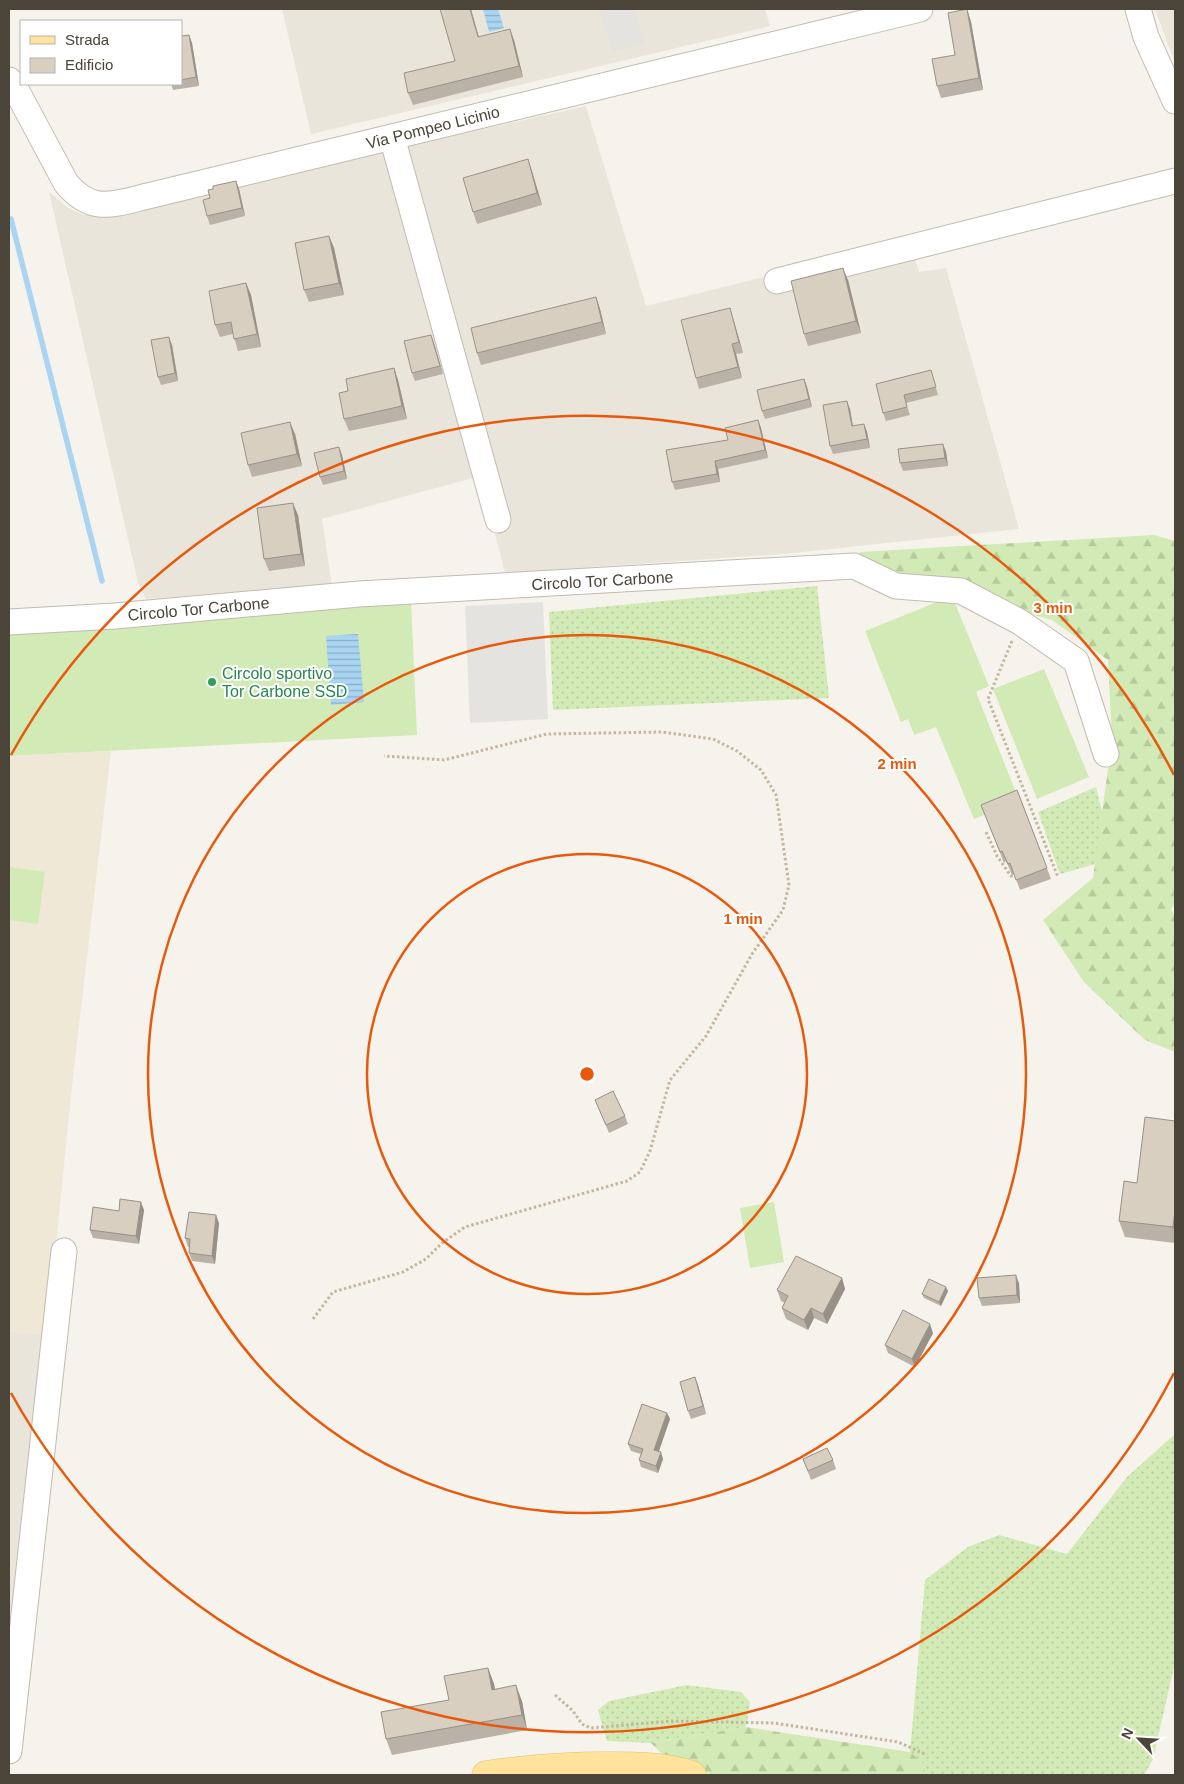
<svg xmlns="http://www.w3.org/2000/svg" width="1184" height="1784" font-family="Helvetica,sans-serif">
	<defs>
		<pattern id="grass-dots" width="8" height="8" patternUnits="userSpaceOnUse" patternTransform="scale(1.25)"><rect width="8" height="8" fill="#d2eab5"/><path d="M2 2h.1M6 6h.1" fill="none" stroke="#b6ca9c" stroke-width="1.8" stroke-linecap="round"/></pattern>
		<pattern id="forest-firs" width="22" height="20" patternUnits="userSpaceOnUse" patternTransform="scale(1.25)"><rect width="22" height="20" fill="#d2eab5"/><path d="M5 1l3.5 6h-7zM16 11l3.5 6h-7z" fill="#b6ca9c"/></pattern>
		<pattern id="water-rules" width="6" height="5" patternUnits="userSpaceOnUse" patternTransform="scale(1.25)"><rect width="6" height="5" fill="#a9d4f2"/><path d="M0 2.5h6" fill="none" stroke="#8caec5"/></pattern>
	</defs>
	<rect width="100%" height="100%" fill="#f6f3ec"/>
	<g fill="#eae5da">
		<polygon points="282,9 765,9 770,26 311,134"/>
		<polygon points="1155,9 1175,9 1175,63 1156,12"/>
		<polygon points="586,106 646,306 776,274 913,253 919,272 946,268 1019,529 784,554 505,573 480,476 322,519 332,586 146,599 138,583 49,192 68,208 84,215 106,213"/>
		<polygon points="9,1331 47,1335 9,1670"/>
	</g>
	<polygon fill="#efe8d6" points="111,751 71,1095 47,1335 9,1331 9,756"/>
	<g fill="url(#grass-dots)">
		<polygon points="817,586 829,698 553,710 549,612"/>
		<polygon points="1096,787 1113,859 1060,874 1038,812"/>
		<polygon points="1175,1434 1175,1663 1153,1759 1144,1775 926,1775 922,1762 910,1752 925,1580 968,1547 999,1535 1067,1554 1127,1477"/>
		<polygon points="687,1685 741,1692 750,1702 746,1727 651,1743 607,1741 598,1710 609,1701"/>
	</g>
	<g fill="url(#forest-firs)">
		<polygon points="1154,535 1175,541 1175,903 1171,909 1175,916 1175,1052 1145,1040 1084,982 1043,920 1093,878 1112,740 1108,660 1052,620 960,593 857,572 860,552"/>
		<polygon points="746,1727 910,1752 922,1762 926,1775 712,1775 693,1766 662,1754 651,1743"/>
	</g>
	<g fill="#d2eab5">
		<polygon points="952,596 989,686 976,692 1019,800 974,819 936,727 914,735 908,719 901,722 865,631"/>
		<polygon points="411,601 417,735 9,756 9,628"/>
		<polygon points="1044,669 1089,777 1037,799 993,689"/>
		<polygon points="9,867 45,872 38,924 9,920"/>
		<polygon points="774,1202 784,1262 750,1268 740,1208"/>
	</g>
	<g fill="#e5e3e0">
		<polygon points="600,9 634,9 644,43 612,52"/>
		<polygon points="543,602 548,719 470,723 465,606"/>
	</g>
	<g fill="url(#water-rules)">
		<polygon points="483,9 498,9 504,28 489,32"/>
		<polygon points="358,634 364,702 331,705 326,636"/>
	</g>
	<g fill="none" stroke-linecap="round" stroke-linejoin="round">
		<polyline stroke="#a9d4f2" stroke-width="5.5" points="11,219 102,581"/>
		<defs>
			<g id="minor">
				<polyline points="1138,9 1146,37 1175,101"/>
				<path id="s1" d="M9,80L13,84L66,183C93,216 116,203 152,195L920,9"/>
				<polyline points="392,137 498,520"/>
				<polyline points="777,281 1175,181"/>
				<path id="s2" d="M9,622L115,616L359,594L854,566L896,586L961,591L1020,622L1076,661L1106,754"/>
				<polyline points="9,1751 64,1251"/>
			</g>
			<path id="major" d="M486,1775C527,1769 568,1766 609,1766C637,1766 665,1766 692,1775"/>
		</defs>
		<use href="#minor" stroke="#c2bbae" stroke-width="27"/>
		<use href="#major" stroke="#e6c16a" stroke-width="29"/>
		<g stroke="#c4b79f" stroke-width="3" stroke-dasharray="2.5 2.5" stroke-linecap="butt">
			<polyline points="1012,641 988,699 1058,877"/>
			<polyline points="986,832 997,856 1011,876 1016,874"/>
			<polyline points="313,1319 333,1292 403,1272 426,1259 442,1243 465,1227 627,1181 640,1172 650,1151 670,1080 706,1036 752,954 783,910 789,885 776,795 761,770 737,751 713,739 662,732 547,734 444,760 384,756"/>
			<polyline points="555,1695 573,1711 582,1724 591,1728 671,1721 774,1723 898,1742 927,1755"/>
		</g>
		<use href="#minor" stroke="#fff" stroke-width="25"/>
		<use href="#major" stroke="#ffe39c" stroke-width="28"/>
	</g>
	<g fill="#bab2a6">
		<polygon points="967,9 971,22 983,90 941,98 937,86 955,55"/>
		<polygon points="189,35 192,43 199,86 173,90 171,84 181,84 181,36"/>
		<polygon points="479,37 514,40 523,77 413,105 408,93 455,61"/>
		<polygon points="528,159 542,205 477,224 473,212"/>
		<polygon points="236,181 239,189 245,216 210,225 207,216 213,189"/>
		<polygon points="329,236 334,248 344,295 309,302 304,290"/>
		<polygon points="848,280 861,333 808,346 804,334"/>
		<polygon points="246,283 251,295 261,347 238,351 233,334 220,337 215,325"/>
		<polygon points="596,297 600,309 606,334 481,365 477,353"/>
		<polygon points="733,318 743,353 736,354 742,378 699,389 696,378"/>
		<polygon points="431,335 443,374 415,381 412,373"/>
		<polygon points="172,345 178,381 161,385 158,377"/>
		<polygon points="394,368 398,380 407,419 349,431 344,419 348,391"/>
		<polygon points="931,370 938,395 906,403 910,415 886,421 883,413"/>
		<polygon points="804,379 807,387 812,407 765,419 762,411"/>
		<polygon points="850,409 853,426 864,424 867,432 870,448 833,454 830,446"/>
		<polygon points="758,420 761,428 768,458 718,469 720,482 675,490 672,482 728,440"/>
		<polygon points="295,434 302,466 252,477 248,465"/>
		<polygon points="943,444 946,452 948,466 903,471 900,463"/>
		<polygon points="339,447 342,455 347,479 323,485 320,477"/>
		<polygon points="298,515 305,566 269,571 264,559"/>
		<polygon points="1017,790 1051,879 1020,890 1014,874 1012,875 1006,861 1004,863 981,805"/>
		<polygon points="595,1100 625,1116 628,1124 609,1133"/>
		<polygon points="1175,1121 1175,1243 1125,1237 1119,1221 1137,1183"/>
		<polygon points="144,1210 139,1244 93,1238 90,1230 119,1211"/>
		<polygon points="219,1223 215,1264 192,1261 189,1253 189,1247 188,1247 185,1238"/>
		<polygon points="842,1278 845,1289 827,1324 814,1318 808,1330 786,1319 782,1308 785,1303 781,1301 777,1290"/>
		<polygon points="1019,1283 1020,1303 982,1306 979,1298"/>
		<polygon points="948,1291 941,1306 924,1298 922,1294"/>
		<polygon points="933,1333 915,1367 888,1353 885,1345"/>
		<polygon points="698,1385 706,1414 691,1419 688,1411"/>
		<polygon points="667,1413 670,1419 658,1451 663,1459 658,1473 641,1467 639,1460 641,1454 631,1451 628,1444"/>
		<polygon points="803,1459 833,1460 836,1469 811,1480"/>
		<polygon points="488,1668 494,1684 495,1689 522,1701 527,1730 392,1755 386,1739 449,1700"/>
	</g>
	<g fill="#979187">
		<polygon points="470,9 471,9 482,48 478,37"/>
		<polygon points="967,9 971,22 983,90 979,78"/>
		<polygon points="510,29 514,40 523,77 519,66"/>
		<polygon points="189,35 192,43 199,86 196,77"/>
		<polygon points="528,159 532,171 542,205 537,193"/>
		<polygon points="236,181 239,189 245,216 242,208"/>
		<polygon points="329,236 334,248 344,295 339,283"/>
		<polygon points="843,268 848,280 861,333 856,321"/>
		<polygon points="246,283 251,295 261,347 257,334"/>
		<polygon points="596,297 600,309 606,334 602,322"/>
		<polygon points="730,308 733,318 743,353 739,342"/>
		<polygon points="431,335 434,343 443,374 440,366"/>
		<polygon points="169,337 172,345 178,381 175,373"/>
		<polygon points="732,344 736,354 742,378 738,367"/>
		<polygon points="394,368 398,380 407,419 402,406"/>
		<polygon points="804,379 807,387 812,407 809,399"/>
		<polygon points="847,401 850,409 854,434 852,426"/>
		<polygon points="758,420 761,428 768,458 765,450"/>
		<polygon points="290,422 295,434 302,466 297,454"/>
		<polygon points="864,424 867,432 870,448 867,439"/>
		<polygon points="943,444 946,452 948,466 945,458"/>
		<polygon points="339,447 342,455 347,479 344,471"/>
		<polygon points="715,461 718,469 720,482 717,474"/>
		<polygon points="293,503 298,515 305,566 301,554"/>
		<polygon points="141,1202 144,1210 139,1244 136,1236"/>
		<polygon points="1175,1210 1175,1233 1173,1227"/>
		<polygon points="216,1215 219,1223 215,1264 212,1256"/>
		<polygon points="1016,1275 1019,1283 1020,1303 1017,1295"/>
		<polygon points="842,1278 845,1289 827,1324 823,1314"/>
		<polygon points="946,1287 948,1291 941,1306 939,1302"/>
		<polygon points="811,1308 814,1318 808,1330 804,1320"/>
		<polygon points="930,1324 933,1333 915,1367 912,1359"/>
		<polygon points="695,1377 698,1385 706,1414 703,1406"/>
		<polygon points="667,1413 670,1419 657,1457 654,1450"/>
		<polygon points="661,1452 663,1459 658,1473 656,1466"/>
		<polygon points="488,1668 494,1684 498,1706 492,1690"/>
		<polygon points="516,1685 522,1701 527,1730 522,1715"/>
	</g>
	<g fill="#d8cfc1" stroke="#979187">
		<polygon points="440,9 470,9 478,37 510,29 519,66 408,93 404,73 455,61"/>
		<polygon points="967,9 979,78 937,86 932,59 955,55 948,13"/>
		<polygon points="189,35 196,77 181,80 181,36"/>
		<polygon points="528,159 537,193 473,212 463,178"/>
		<polygon points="236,181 242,208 207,216 203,200 210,198 208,190 213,189 213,186"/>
		<polygon points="329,236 339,283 304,290 295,243"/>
		<polygon points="843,268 856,321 804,334 791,281"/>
		<polygon points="246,283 257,334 234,339 231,322 215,325 209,291"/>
		<polygon points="596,297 602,322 477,353 471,328"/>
		<polygon points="730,308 739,342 732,344 738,367 696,378 681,320"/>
		<polygon points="431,335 440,366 412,373 404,341"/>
		<polygon points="169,337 175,373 158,377 151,340"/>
		<polygon points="394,368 402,406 344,419 339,393 348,391 346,379"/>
		<polygon points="931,370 936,387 904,395 907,407 883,413 876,384"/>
		<polygon points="804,379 809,399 762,411 757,390"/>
		<polygon points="847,401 852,426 864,424 867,439 830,446 823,405"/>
		<polygon points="758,420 765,450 715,461 717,474 672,482 666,450 728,440 725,428"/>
		<polygon points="290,422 297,454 248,465 241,433"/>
		<polygon points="943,444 945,458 900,463 898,449"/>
		<polygon points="339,447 344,471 320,477 314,453"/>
		<polygon points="293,503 301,554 264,559 257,508"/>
		<polygon points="1017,790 1047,868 1016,880 1010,863 1008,864 1002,851 1000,852 981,805"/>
		<polygon points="613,1091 625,1116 606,1125 595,1100"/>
		<polygon points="1145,1117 1175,1121 1175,1210 1173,1227 1119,1221 1124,1181 1137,1183"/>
		<polygon points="120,1199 141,1202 136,1236 90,1230 93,1207 119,1211"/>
		<polygon points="189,1212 216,1215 212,1256 189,1253 190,1239 185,1238"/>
		<polygon points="796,1256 842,1278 823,1314 811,1308 804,1320 782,1308 788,1296 777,1290"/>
		<polygon points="1016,1275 1017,1295 979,1298 977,1278"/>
		<polygon points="929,1279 946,1287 939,1302 922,1294"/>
		<polygon points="903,1310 930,1324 912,1359 885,1345"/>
		<polygon points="695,1377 703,1406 688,1411 680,1382"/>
		<polygon points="642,1404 667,1413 654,1450 661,1452 656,1466 639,1460 643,1449 628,1444"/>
		<polygon points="827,1448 833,1460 808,1471 803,1459"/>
		<polygon points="488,1668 492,1690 516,1685 522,1715 386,1739 381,1712 449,1700 444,1676"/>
	</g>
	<g fill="none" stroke="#e8590c" stroke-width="2.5">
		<circle cx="587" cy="1074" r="220"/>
		<circle cx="587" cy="1074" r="439"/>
		<path d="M1174 1373A659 659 0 0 1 11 1393M11 755A659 659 0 0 1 1174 775"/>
	</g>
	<circle fill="#2e9e5b" stroke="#fff" stroke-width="2" cx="212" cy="682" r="5"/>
	<g text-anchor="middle" stroke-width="4" stroke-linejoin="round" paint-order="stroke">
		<g font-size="16" fill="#4b4439" stroke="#fff">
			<text dy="6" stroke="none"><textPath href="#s1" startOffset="501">Via Pompeo Licinio</textPath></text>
			<text dy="6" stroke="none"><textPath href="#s2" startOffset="595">Circolo Tor Carbone</textPath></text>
			<text dy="6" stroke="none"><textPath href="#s2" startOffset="190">Circolo Tor Carbone</textPath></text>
		</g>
		<g font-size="16" fill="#27864d" stroke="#fff" text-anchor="start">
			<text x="222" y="679">Circolo sportivo<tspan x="222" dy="18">Tor Carbone SSD</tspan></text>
		</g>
	</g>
	<circle cx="587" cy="1074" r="8" fill="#e8590c" stroke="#fff" stroke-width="2.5"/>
	<g font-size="15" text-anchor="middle" font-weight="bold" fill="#e8590c" stroke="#fff" stroke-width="4" stroke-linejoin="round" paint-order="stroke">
		<text x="1053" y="613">3 min</text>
		<text x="897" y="769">2 min</text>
		<text x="743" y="924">1 min</text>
	</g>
	<rect width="1184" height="1784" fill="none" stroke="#4b4439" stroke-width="20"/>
	<rect x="20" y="20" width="162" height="65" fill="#ffffff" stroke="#b7b4b0"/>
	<rect x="30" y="36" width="25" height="8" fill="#ffe39c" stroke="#b7b4b0"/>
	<text x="65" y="45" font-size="15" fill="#4b4439">Strada</text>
	<rect x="30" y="58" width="25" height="15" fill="#d8cfc1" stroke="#b7b4b0"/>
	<text x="65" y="70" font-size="15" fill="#4b4439">Edificio</text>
	<g transform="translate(1139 1739) rotate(295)" stroke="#ffffff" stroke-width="4" paint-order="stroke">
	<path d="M0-4L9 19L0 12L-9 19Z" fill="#4b4439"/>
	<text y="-8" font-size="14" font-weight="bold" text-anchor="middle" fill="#4b4439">N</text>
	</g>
</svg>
